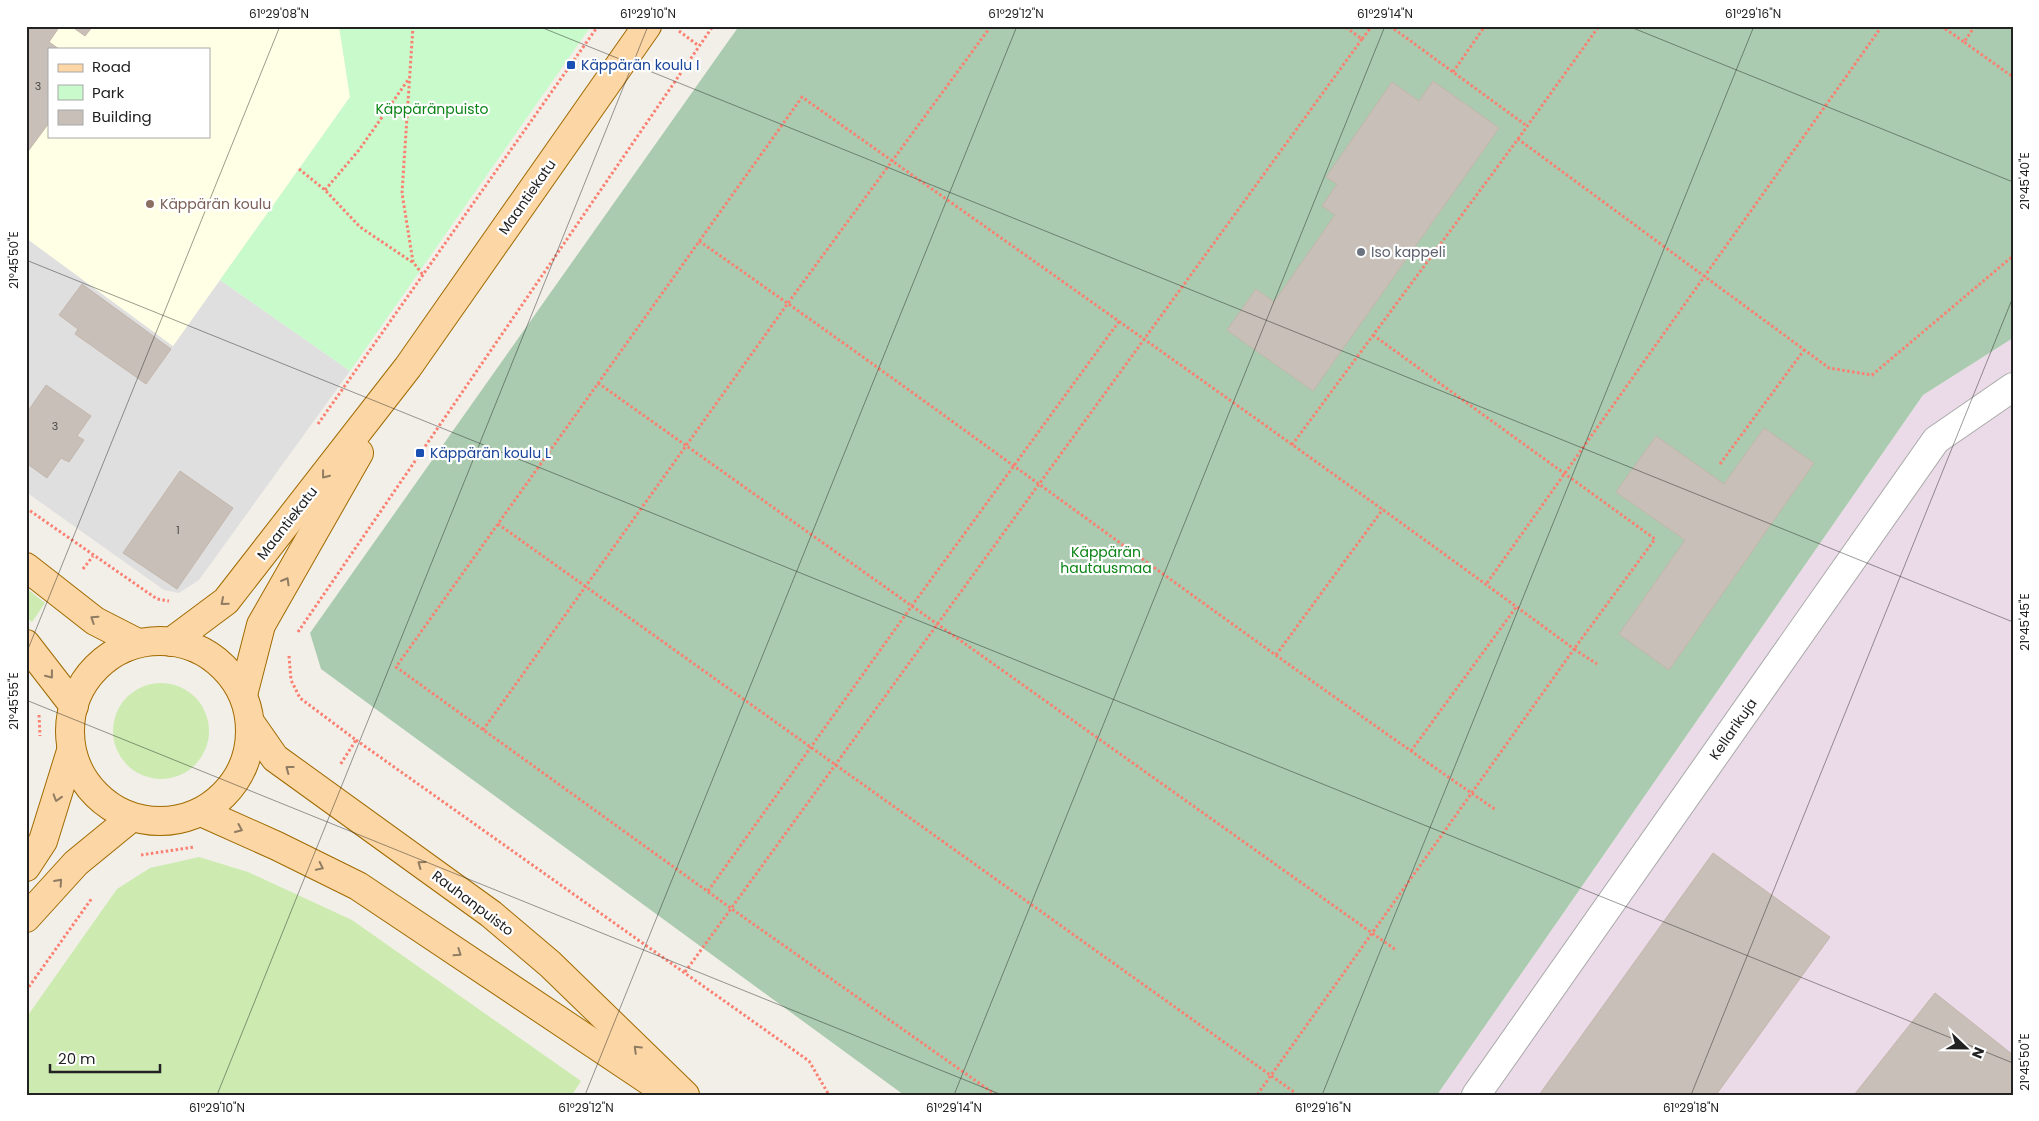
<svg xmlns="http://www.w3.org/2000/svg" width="2039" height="1121" font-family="Poppins,sans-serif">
	<rect width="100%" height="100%" fill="#f2efe9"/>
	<polygon fill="#e0dfdf" points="26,238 173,346 220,280 350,371 199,580 179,593 164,590 26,492"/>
	<polygon fill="#ebdbe8" points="2013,338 2013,1095 1437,1095 1923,395"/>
	<path fill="#ffffe5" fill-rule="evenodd" d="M26,26H339L350,97L173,346L26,238ZM49,49H209V136H49Z"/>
	<g fill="#cdebb0">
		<polygon points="26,588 45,603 32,622 26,617"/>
		<circle cx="161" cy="731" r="48"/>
		<polygon points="199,857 248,872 352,920 581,1081 572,1095 26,1095 26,1018 117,889 150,868"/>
	</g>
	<polygon fill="#aacbaf" points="739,26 2013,26 2013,338 1923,395 1437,1095 904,1095 321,669 310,633"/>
	<polygon fill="#c8facc" points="339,26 591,26 350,371 220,280 350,97"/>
	<g fill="#c7bfb8" stroke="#c4b6ab">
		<polygon points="26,26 60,26 49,42 59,49 49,49 49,123 26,154"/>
		<polygon points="71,26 93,26 85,36"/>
		<polygon points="1433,81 1499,128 1313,391 1227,330 1256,289 1274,302 1335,215 1322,206 1337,184 1326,177 1392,82 1419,101"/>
		<polygon points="82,284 171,349 146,384 75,334 78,329 59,315"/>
		<polygon points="46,385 91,416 77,436 84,440 69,462 61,458 47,478 26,463 26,414"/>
		<polygon points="1764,428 1814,463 1669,670 1619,634 1685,540 1616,492 1656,436 1724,484"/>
		<polygon points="180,471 233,508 177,589 123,553"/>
		<polygon points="1713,853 1830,937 1716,1095 1539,1095"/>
		<polygon points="1935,993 2013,1055 2013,1095 1854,1095"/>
	</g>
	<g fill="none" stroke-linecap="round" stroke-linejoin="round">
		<defs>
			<polyline id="minor" points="1476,1095 1936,440 2013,387"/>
			<g id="major">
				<polyline points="26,567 95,621 136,642"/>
				<circle cx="160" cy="731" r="90"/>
				<polyline points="171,642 226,601 408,367 647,26"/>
				<polyline points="26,644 74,706"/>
				<polyline points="244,691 261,625 359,453"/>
				<polyline points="252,725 275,758 491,914 550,964 685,1095"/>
				<polyline points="201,812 277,846 358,886 660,1088"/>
				<polyline points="26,867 43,841 71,751"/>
				<polyline points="26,918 76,863 131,818"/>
			</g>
		</defs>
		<use href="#minor" stroke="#a9a9a9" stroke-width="30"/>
		<use href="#major" stroke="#a06b00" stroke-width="30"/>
		<g stroke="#fa8072" stroke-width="3" stroke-dasharray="2.5 2.5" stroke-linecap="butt">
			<polyline points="413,26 402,193 413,262 423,275"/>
			<polyline points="1390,26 1527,126"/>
			<polyline points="1941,26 1964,42"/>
			<polyline points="1975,26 1964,42 2013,77"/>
			<polyline points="679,31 699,46"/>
			<polyline points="1362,39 1372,26"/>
			<polyline points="1453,72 1485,26"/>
			<polyline points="1518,139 1599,26"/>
			<polyline points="299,169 325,190 360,227 412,262"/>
			<polyline points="325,190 359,150 408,80"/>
			<path d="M699,241C967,428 1227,625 1496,810"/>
			<polyline points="1373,335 1655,539 1574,649 1597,664"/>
			<polyline points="598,383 1396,950"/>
			<polyline points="318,424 598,26"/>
			<polyline points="1292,445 1518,139 1829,368 1872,375 2013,256"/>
			<polyline points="1720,464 1804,350"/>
			<polyline points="26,508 157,599 169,601"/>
			<polyline points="498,524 1294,1092"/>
			<polyline points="83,569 93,556"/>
			<polyline points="1487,583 1882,26"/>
			<polyline points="298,632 713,26"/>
			<polyline points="1276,655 1383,509"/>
			<polyline points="289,656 291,680 300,698 356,740 340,765"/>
			<polyline points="39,715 40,736"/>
			<polyline points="483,730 788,303 991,26"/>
			<polyline points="356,740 809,1061 829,1095"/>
			<polyline points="1411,751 1517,606"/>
			<polyline points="141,855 194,847"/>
			<polyline points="708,891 911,607 1120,320"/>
			<polyline points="685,972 1362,39 1344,26"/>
			<polyline points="26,991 92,898"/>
			<path d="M996,1095L732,909L396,667L802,97C1060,280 1319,461 1574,649L1257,1095"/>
		</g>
		<use href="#minor" stroke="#fff" stroke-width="28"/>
		<use href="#major" stroke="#fcd6a4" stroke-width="28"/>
	</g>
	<defs><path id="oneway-chevron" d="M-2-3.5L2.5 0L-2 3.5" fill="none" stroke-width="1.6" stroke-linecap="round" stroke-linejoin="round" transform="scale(1.25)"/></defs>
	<g stroke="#8f7c63">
		<use href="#oneway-chevron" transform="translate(325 475) rotate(128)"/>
		<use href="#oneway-chevron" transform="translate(286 581) rotate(-60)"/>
		<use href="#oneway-chevron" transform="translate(224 602) rotate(139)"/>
		<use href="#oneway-chevron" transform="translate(94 619) rotate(-147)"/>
		<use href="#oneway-chevron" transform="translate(50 675) rotate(52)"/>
		<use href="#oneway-chevron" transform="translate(289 769) rotate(-143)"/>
		<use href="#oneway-chevron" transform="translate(57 798) rotate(107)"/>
		<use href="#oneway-chevron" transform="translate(239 829) rotate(24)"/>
		<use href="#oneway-chevron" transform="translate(421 864) rotate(-144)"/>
		<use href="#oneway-chevron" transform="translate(320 867) rotate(26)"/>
		<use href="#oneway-chevron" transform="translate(59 882) rotate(-48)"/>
		<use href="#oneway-chevron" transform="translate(458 953) rotate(34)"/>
		<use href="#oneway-chevron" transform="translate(637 1049) rotate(-136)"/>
	</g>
	<path fill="none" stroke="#222" stroke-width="1" stroke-opacity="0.45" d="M538,26L2013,622M1628,26L2013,182M26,260L2013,1063M26,654L280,26M26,700L1002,1095M217,1095L648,26M585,1095L1017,26M954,1095L1385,26M1322,1095L1754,26M1691,1095L2013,297"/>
	<g fill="#1a4fb4" stroke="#fff" stroke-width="2">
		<rect x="566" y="60" width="10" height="10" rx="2.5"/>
		<rect x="415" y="448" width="10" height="10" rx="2.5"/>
	</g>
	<circle fill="#8d6e63" stroke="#fff" stroke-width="2" cx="150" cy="204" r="5"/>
	<circle fill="#6b7280" stroke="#fff" stroke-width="2" cx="1361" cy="252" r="5"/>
	<g text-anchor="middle" stroke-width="4.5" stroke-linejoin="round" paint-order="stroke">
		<g font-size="11" fill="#4b4948">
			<text x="38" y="90">3</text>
			<text x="55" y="430">3</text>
			<text x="178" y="534">1</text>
		</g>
		<g font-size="14" fill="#164399" stroke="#fff" text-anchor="start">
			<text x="581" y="70">Käppärän koulu I</text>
			<text x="430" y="458">Käppärän koulu L</text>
		</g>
		<g font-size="14" fill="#0c8416" stroke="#fff">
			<text x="432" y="114">Käppäränpuisto</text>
			<text x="1106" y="557">Käppärän<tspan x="1106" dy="16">hautausmaa</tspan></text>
		</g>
		<g font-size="14" fill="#222" stroke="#fff">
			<text transform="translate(527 197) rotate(-55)" y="5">Maantiekatu</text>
			<text transform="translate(287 523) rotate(-52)" y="5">Maantiekatu</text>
			<text transform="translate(1733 729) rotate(-55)" y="5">Kellarikuja</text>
			<text transform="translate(473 903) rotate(37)" y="5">Rauhanpuisto</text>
		</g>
		<g font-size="14" fill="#785e54" stroke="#fff" text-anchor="start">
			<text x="160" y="209">Käppärän koulu</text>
		</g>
		<g font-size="14" fill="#5b616d" stroke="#fff" text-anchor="start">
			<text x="1371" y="257">Iso kappeli</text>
		</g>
	</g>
	<rect width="2039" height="1121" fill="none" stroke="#ffffff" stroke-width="55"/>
	<rect x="48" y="48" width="162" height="90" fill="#ffffff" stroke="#a7a7a7"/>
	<rect x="58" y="64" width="25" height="8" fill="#fcd6a4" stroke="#a7a7a7"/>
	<text x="92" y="72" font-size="15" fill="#222222">Road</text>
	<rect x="58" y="85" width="25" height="15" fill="#c8facc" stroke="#a7a7a7"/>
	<text x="92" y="98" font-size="15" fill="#222222">Park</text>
	<rect x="58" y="110" width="25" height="15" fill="#c7bfb8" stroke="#a7a7a7"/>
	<text x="92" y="122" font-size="15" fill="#222222">Building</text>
	<g transform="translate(1966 1048) rotate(112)" stroke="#ffffff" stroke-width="4" paint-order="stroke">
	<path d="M0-4L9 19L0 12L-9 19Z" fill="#222222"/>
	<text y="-8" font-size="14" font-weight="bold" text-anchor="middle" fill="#222222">N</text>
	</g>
	<path d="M50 1064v8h110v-8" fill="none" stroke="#222222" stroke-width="2.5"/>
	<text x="58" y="1064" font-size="15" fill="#222222" stroke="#ffffff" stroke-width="4" paint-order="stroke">20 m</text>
	<rect x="28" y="28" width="1984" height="1066" fill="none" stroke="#222" stroke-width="2"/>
	<g font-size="12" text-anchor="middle" fill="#222">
		<text x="279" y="18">61°29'08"N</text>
		<text x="648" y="18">61°29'10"N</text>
		<text x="1016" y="18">61°29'12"N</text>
		<text x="1385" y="18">61°29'14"N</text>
		<text x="1753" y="18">61°29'16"N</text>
		<text transform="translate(2025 181) rotate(-90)" y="4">21°45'40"E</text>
		<text transform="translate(14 260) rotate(-90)" y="4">21°45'50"E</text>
		<text transform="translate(2025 622) rotate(-90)" y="4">21°45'45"E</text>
		<text transform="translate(14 701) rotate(-90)" y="4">21°45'55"E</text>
		<text transform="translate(2025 1062) rotate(-90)" y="4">21°45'50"E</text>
		<text x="217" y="1112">61°29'10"N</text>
		<text x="586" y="1112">61°29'12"N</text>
		<text x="954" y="1112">61°29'14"N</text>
		<text x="1323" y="1112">61°29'16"N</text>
		<text x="1691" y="1112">61°29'18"N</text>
	</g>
</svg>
